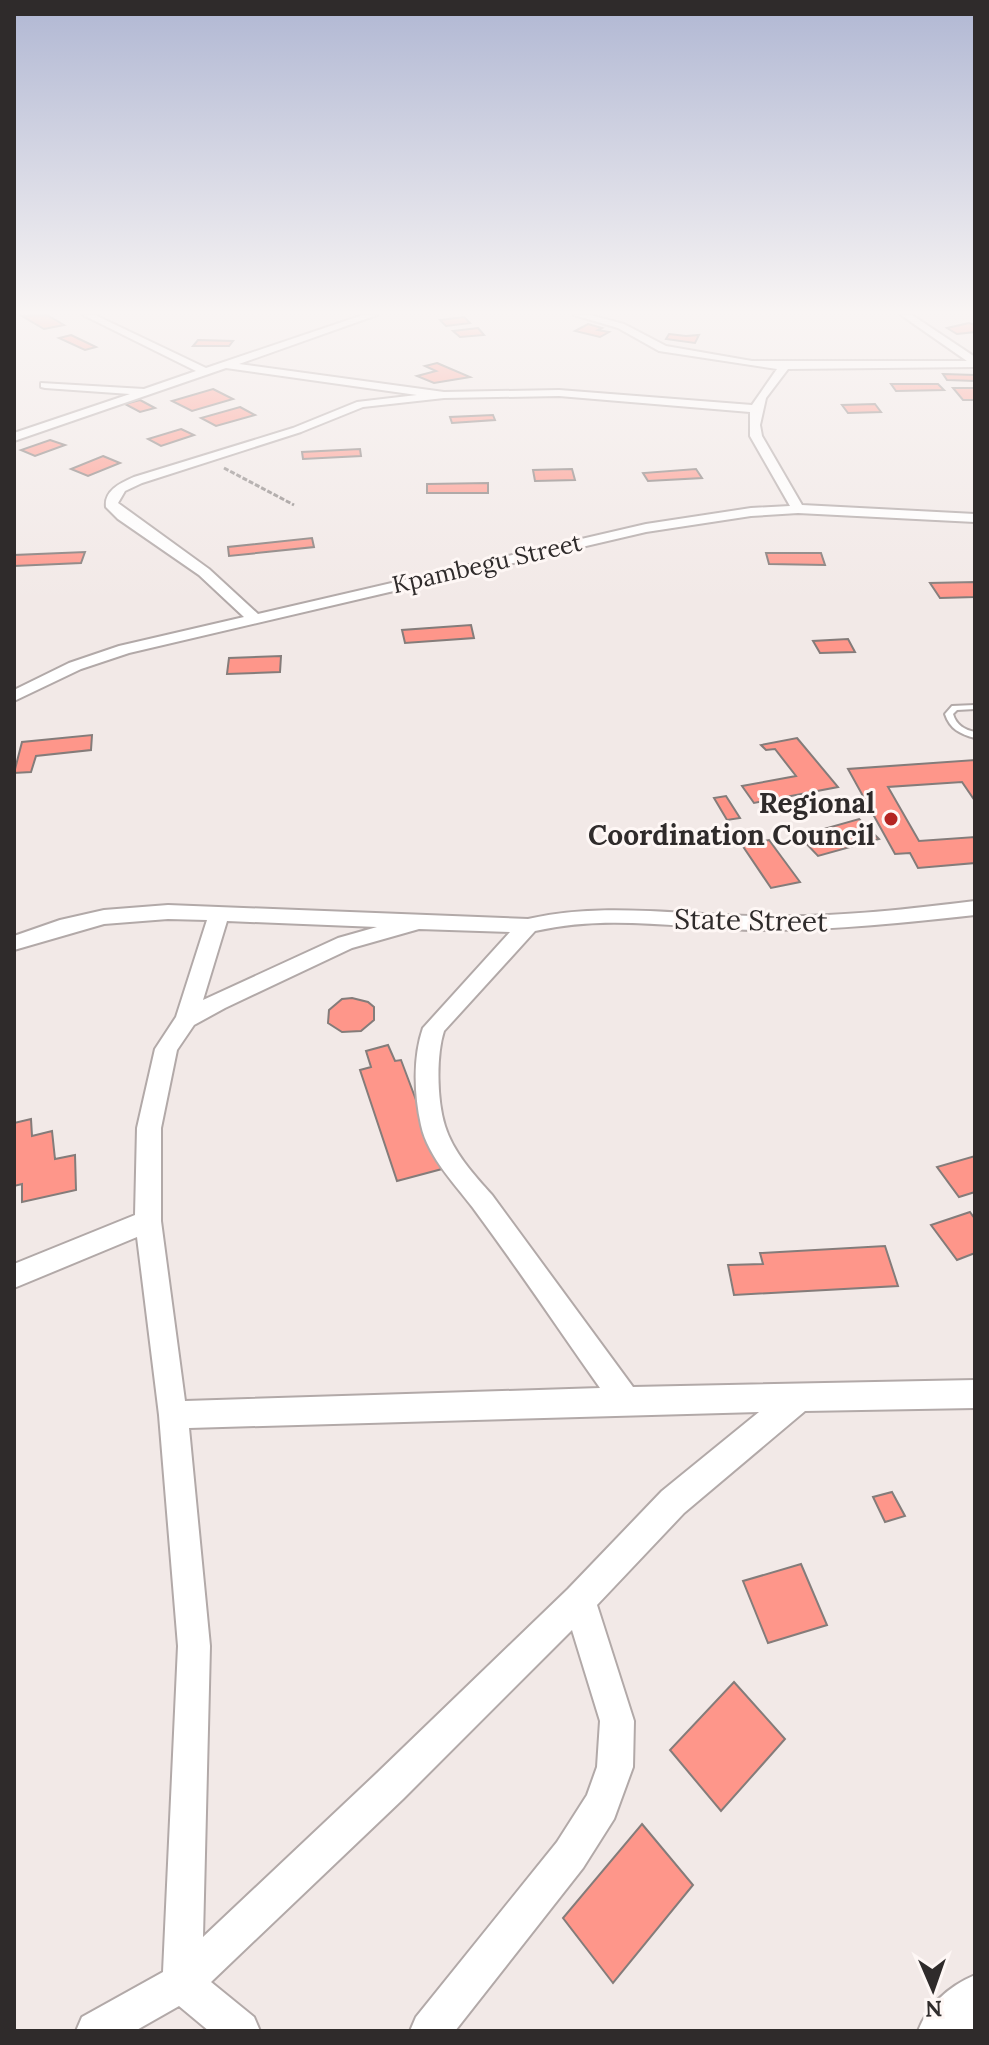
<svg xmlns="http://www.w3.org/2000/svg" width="989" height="2045" font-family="Lora,serif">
	<rect width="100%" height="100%" fill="#f2e9e7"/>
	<g fill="#fe968a" stroke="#847c7a" stroke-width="2">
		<polygon points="47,315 64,325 44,329 22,316"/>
		<polygon points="464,317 470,323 446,326 440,320"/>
		<polygon points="969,323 975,325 975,332 957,334 947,328"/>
		<polygon points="588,324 602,328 598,330 609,332 600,337 575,331"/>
		<polygon points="478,328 484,335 460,337 453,331"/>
		<polygon points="669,334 686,336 699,335 695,343 666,339"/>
		<polygon points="71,335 96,347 85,350 59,338"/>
		<polygon points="198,340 233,341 229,346 193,346"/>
		<polygon points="437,363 470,377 434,383 417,376 436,371 425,366"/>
		<polygon points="943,374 975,375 975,381 947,380"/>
		<polygon points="891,384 938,384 944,390 896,391"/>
		<polygon points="953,388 975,388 975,400 963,400"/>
		<polygon points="213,389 233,399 192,411 172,401"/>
		<polygon points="140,400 155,408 140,412 125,404"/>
		<polygon points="875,404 881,412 848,413 842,405"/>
		<polygon points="240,407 255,415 216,426 201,418"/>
		<polygon points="493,415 495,420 452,423 450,417"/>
		<polygon points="181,429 194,435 161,446 148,439"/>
		<polygon points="50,440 65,445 35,456 21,450"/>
		<polygon points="360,449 361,456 303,459 302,452"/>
		<polygon points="103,456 120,463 88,476 71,469"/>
		<polygon points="572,469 575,480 535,481 533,470"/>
		<polygon points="696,469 702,478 648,481 643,473"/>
		<polygon points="488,483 488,493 427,493 427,484"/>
		<polygon points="312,538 314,547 229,556 228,547"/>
		<polygon points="85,552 81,563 14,566 14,555"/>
		<polygon points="766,553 821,553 825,565 769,564"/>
		<polygon points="975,582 975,597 940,598 930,583"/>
		<polygon points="471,625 474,638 405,643 402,630"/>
		<polygon points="848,639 855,652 820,653 813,641"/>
		<polygon points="281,656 280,672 227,674 229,658"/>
		<polygon points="92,735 91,750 36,756 31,772 14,773 22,742"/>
		<polygon points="797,738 838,787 754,803 742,786 796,776 775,749 766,750 761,745"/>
		<polygon points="975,760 975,801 962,782 888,787 919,841 975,837 975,863 918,868 910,853 895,854 848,769"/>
		<polygon points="726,796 740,818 727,820 714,798"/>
		<polygon points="859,819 879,839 818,856 799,836"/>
		<polygon points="769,840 800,882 771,888 742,845"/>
		<polygon points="352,998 368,1002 374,1007 374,1020 361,1031 342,1032 328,1023 329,1010 342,999"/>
		<polygon points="388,1045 395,1061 401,1060 442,1169 397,1181 360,1070 371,1067 366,1051"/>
		<polygon points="31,1119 32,1136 52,1131 55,1159 75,1155 76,1190 22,1202 22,1184 14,1186 14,1123"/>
		<polygon points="975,1156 975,1192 959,1197 937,1167"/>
		<polygon points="970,1212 975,1219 975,1253 957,1260 931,1225"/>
		<polygon points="885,1246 898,1286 734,1295 728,1265 763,1264 760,1253"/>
		<polygon points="892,1492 905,1516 885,1522 873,1497"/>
		<polygon points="801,1564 827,1625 768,1643 743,1581"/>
		<polygon points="734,1682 785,1739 721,1811 670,1750"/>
		<polygon points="642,1824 693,1885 613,1983 563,1918"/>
	</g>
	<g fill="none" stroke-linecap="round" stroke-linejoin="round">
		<defs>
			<path id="service" d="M975,705V709L957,710L953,714C956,725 965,730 975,732V738C960,734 950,729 945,714L952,706Z"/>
			<g id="minor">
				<path d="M83,315H95L206,368L363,315H377L239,364L444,392L559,390L752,405L777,369L659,351L618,328L574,315H590L624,324L666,346L752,361H967L901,315H912L975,357V367L788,369L766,398L760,425L762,436L802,505L975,514V522L798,513L751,516L646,532L129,653L81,669L14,701V690L69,663L119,646L244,617L199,575L118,519L106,507C104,491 120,483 134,477L293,428L357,402L417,395L226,368L14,441V433L130,394L45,388L41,387V383L144,389L196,371ZM559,396L750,412V436L790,506L751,508L646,524L258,614L209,569L118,503L125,491L142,483L301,432L363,407L444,398Z"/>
				<path d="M975,901V915C902,923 828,931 755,930C681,928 607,914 535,931L444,1031C436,1056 437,1101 445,1126C453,1152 474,1175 492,1195L633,1387L975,1380V1408L805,1411L684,1513L597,1605L634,1721L633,1767L614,1819L583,1868L455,2031H410L416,2017L557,1842L587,1795L597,1767L600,1721L572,1630L403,1799L211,1982L254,2017L260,2031H209L179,2006L135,2031H76L82,2017L163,1972L178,1646L159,1415L137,1237L14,1288V1264L135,1215L137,1128L155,1049L176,1017L207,920L168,919L104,924L14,950V936L60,920L104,910L168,905L528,919C603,902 678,915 754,916C828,918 902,910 975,901ZM227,921L377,927L338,938L203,1000ZM419,929L510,932L423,1028C413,1057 414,1094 421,1125C428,1158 457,1186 476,1212C519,1270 559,1330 600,1388L185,1401L161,1221V1128L177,1050L194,1025L225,1008L352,948ZM759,1412L662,1491L568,1589L377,1773L203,1937L210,1646L189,1428Z"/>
			</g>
			<path id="tertiary" d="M975,1975V2031H918C928,2005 949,1986 975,1975Z"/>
		</defs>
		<use href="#service" stroke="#b2a9a8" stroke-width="4"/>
		<use href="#minor" stroke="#b2a9a8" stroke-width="4"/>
		<use href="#tertiary" stroke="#b2a9a8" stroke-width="4"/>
		<polyline stroke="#8b8584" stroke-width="3" stroke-dasharray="5 2" stroke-linecap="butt" points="224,468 294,505"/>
		<use href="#service" fill="#fff" fill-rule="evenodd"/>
		<use href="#minor" fill="#fff" fill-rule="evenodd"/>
		<use href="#tertiary" fill="#fff" fill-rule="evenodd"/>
	</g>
	<linearGradient id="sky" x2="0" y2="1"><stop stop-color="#b0b7d3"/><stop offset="0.52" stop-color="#f9f5f4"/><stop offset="1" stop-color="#f9f5f4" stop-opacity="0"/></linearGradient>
	<rect width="989" height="601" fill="url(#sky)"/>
	<circle fill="#b42421" stroke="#fef7f5" stroke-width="3" cx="891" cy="819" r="8"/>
	<g text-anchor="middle" stroke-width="6" stroke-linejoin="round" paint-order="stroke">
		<g font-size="24" fill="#2f2b2b" stroke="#fef7f5">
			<text transform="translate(487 564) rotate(-13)" y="8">Kpambegu Street</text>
		</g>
		<g font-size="28" font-weight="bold" fill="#2f2b2b" stroke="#fef7f5" text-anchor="end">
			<text x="875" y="813">Regional<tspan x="875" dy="32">Coordination Council</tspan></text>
		</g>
		<g font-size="28" fill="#2f2b2b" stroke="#fef7f5">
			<text transform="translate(751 920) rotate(1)" y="10">State Street</text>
		</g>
	</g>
	<rect width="989" height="2045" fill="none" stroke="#2f2b2b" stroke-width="32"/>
	<g transform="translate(933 1989) rotate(178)" stroke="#fef7f5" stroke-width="6" paint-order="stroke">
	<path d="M0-6L14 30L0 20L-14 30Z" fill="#2f2b2b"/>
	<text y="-12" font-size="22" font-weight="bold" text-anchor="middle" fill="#2f2b2b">N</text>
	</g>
</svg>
